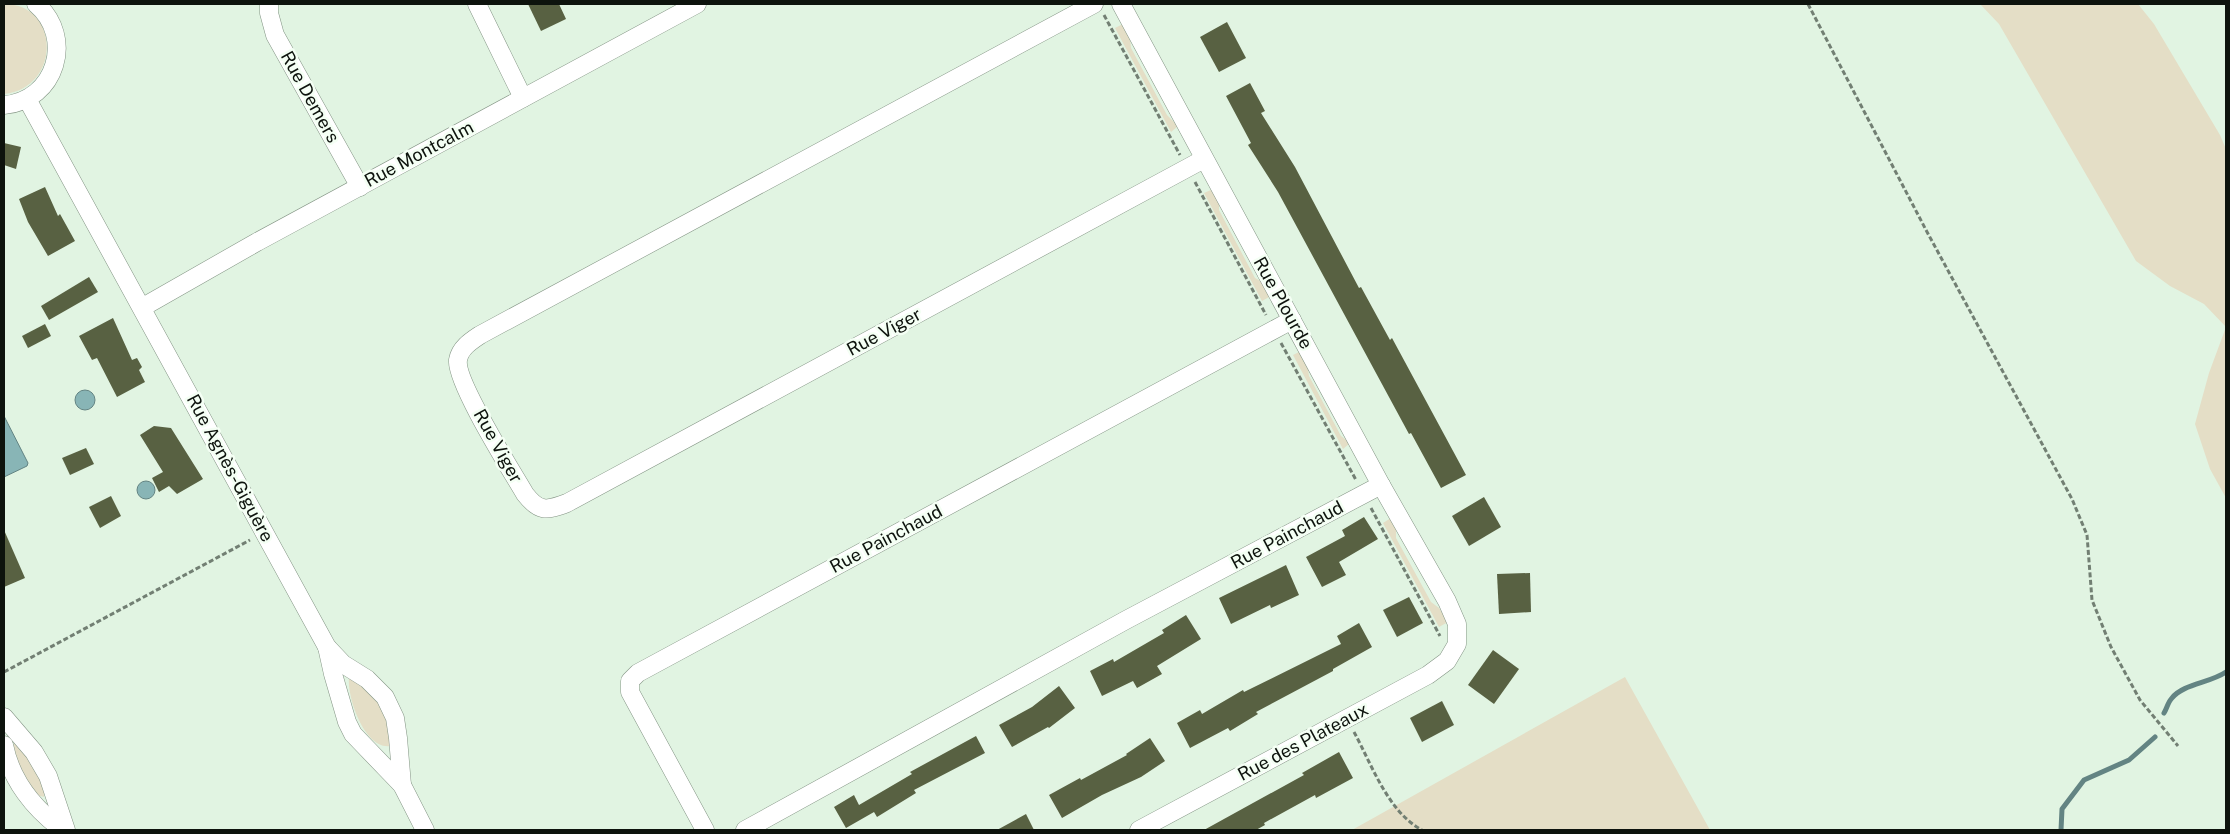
<svg xmlns="http://www.w3.org/2000/svg" width="2230" height="834" font-family="'Public Sans',sans-serif">
	<rect width="100%" height="100%" fill="#e1f4e2"/>
	<g fill="#e4dec6">
		<path d="M4,4C61,4 61,88 4,94Z"/>
		<polygon points="1980,4 2138,4 2154,24 2220,135 2226,149 2226,498 2210,469 2195,424 2209,373 2226,327 2204,304 2170,286 2136,261 1999,24"/>
		<polygon points="1123,24 1130,38 1131,48 1167,115 1178,126 1171,132 1115,28"/>
		<polygon points="1213,189 1219,201 1219,210 1255,278 1264,283 1271,296 1262,301 1204,193"/>
		<polygon points="1301,351 1307,363 1309,376 1341,436 1350,443 1343,449 1293,355"/>
		<polygon points="1391,518 1396,528 1396,538 1431,602 1439,608 1448,622 1439,627 1383,523"/>
		<polygon points="1625,677 1710,830 1352,830"/>
		<path d="M349,678L370,686L391,722L390,746C365,750 347,698 349,678Z"/>
		<polygon points="16,741 19,743 44,782 44,797 37,795 20,772 13,745"/>
	</g>
	<g fill="#88b5b6" stroke="#638483">
		<circle cx="85" cy="400" r="10"/>
		<polygon points="4,416 28,463 27,466 4,477"/>
		<circle cx="146" cy="490" r="9"/>
	</g>
	<g fill="none" stroke-linecap="round" stroke-linejoin="round">
		<g stroke="#638483" stroke-width="5">
			<path d="M2164,713C2167,708 2168,702 2172,698C2183,684 2210,683 2226,672"/>
			<polyline points="2061,830 2062,809 2084,780 2129,760 2155,737"/>
		</g>
	</g>
	<g fill="#586142">
		<polygon points="528,4 559,4 566,19 541,31"/>
		<polygon points="1227,22 1246,58 1219,72 1200,37"/>
		<polygon points="1250,83 1265,111 1261,113 1295,167 1359,288 1361,287 1390,340 1392,338 1466,475 1441,488 1411,433 1409,434 1278,192 1248,145 1251,143 1226,96"/>
		<polygon points="4,143 21,147 16,169 4,165"/>
		<polygon points="45,187 58,216 60,214 75,241 48,256 28,222 19,199"/>
		<polygon points="89,277 98,292 49,320 41,306"/>
		<polygon points="113,318 132,360 137,358 142,367 139,370 145,382 117,397 97,358 92,360 79,336"/>
		<polygon points="45,324 51,336 28,348 22,336"/>
		<polygon points="154,426 171,428 203,479 177,494 169,486 159,492 152,478 163,472 140,435"/>
		<polygon points="86,448 94,464 70,475 62,458"/>
		<polygon points="111,496 121,516 100,528 89,507"/>
		<polygon points="1484,497 1501,527 1469,546 1452,516"/>
		<polygon points="1364,517 1378,539 1339,562 1346,575 1322,587 1306,557 1345,536 1342,530"/>
		<polygon points="4,530 25,578 4,587"/>
		<polygon points="1286,565 1299,595 1271,608 1270,605 1231,624 1219,598"/>
		<polygon points="1530,573 1531,612 1499,614 1497,574"/>
		<polygon points="1409,597 1423,623 1397,637 1383,610"/>
		<polygon points="1186,615 1201,639 1157,666 1162,674 1137,688 1133,681 1102,696 1090,671 1113,659 1114,662 1164,633 1162,630"/>
		<polygon points="1359,623 1372,647 1333,669 1333,671 1256,712 1258,714 1230,731 1228,728 1190,748 1177,723 1200,710 1202,714 1243,690 1244,692 1341,644 1337,636"/>
		<polygon points="1493,650 1519,669 1494,704 1468,685"/>
		<polygon points="1059,686 1075,708 1049,728 1048,727 1012,747 999,725 1032,707"/>
		<polygon points="1442,701 1454,725 1422,742 1410,718"/>
		<polygon points="976,736 985,753 914,790 916,793 877,817 874,812 846,828 834,807 854,795 859,805 912,774 910,772"/>
		<polygon points="1150,738 1165,761 1141,777 1102,795 1062,818 1049,795 1080,778 1081,780 1127,755 1126,754"/>
		<polygon points="1339,752 1353,778 1316,798 1315,795 1264,823 1265,825 1256,830 1204,830 1304,775 1302,773"/>
		<polygon points="1026,814 1034,830 997,830"/>
	</g>
	<g fill="none" stroke-linecap="round" stroke-linejoin="round">
		<defs>
			<g id="minor">
				<polyline points="269,4 269,13 275,35 360,187"/>
				<polyline points="477,4 523,98"/>
				<path d="M1094,4L480,335C471,341 460,348 458,360C455,381 511,470 525,494C539,512 546,511 567,503L1204,159"/>
				<polyline points="1121,4 1381,485 1447,601 1457,624 1457,644 1447,661 1428,675 1139,830"/>
				<polyline points="27,99 327,647 343,664 367,679 385,697 395,718 398,738 402,785 425,830"/>
				<path d="M4,105C56,101 75,37 36,4"/>
				<polyline points="143,307 257,242 697,4"/>
				<polyline points="327,647 333,674 347,722 353,734 402,785"/>
				<polyline points="4,717 34,752 48,776 66,830"/>
				<path d="M4,745C11,780 34,809 63,830"/>
				<polyline points="705,830 630,692 630,681 638,673 1292,320"/>
				<polyline points="745,830 1126,620 1381,485"/>
			</g>
		</defs>
		<use href="#minor" stroke="#839484" stroke-width="19"/>
		<g stroke="#727f73" stroke-width="3" stroke-dasharray="5 2.5" stroke-linecap="butt">
			<polyline points="1808,4 1926,230 2072,499 2087,535 2092,600 2111,647 2140,700 2178,746"/>
			<polyline points="1104,15 1180,155"/>
			<polyline points="1195,182 1266,315"/>
			<polyline points="1281,343 1356,480"/>
			<polyline points="1371,508 1440,636"/>
			<polyline points="4,672 250,540"/>
			<path d="M1354,732C1372,765 1388,812 1422,830"/>
		</g>
		<use href="#minor" stroke="#fff" stroke-width="18"/>
	</g>
	<g text-anchor="middle" stroke-width="5" stroke-linejoin="round" paint-order="stroke">
		<g font-size="18" fill="#0d130d" stroke="#f4fff4">
			<text transform="translate(310 97) rotate(61)" y="6">Rue Demers</text>
			<text transform="translate(419 154) rotate(-28)" y="6">Rue Montcalm</text>
			<text transform="translate(1283 303) rotate(61)" y="6">Rue Plourde</text>
			<text transform="translate(884 332) rotate(-28)" y="6">Rue Viger</text>
			<text transform="translate(498 446) rotate(61)" y="6">Rue Viger</text>
			<text transform="translate(230 468) rotate(62)" y="6">Rue Agnès-Giguère</text>
			<text transform="translate(1287 535) rotate(-28)" y="6">Rue Painchaud</text>
			<text transform="translate(886 539) rotate(-28)" y="6">Rue Painchaud</text>
			<text transform="translate(1303 742) rotate(-28)" y="6">Rue des Plateaux</text>
		</g>
	</g>
	<rect width="2230" height="834" fill="none" stroke="#0d130d" stroke-width="10"/>
</svg>
